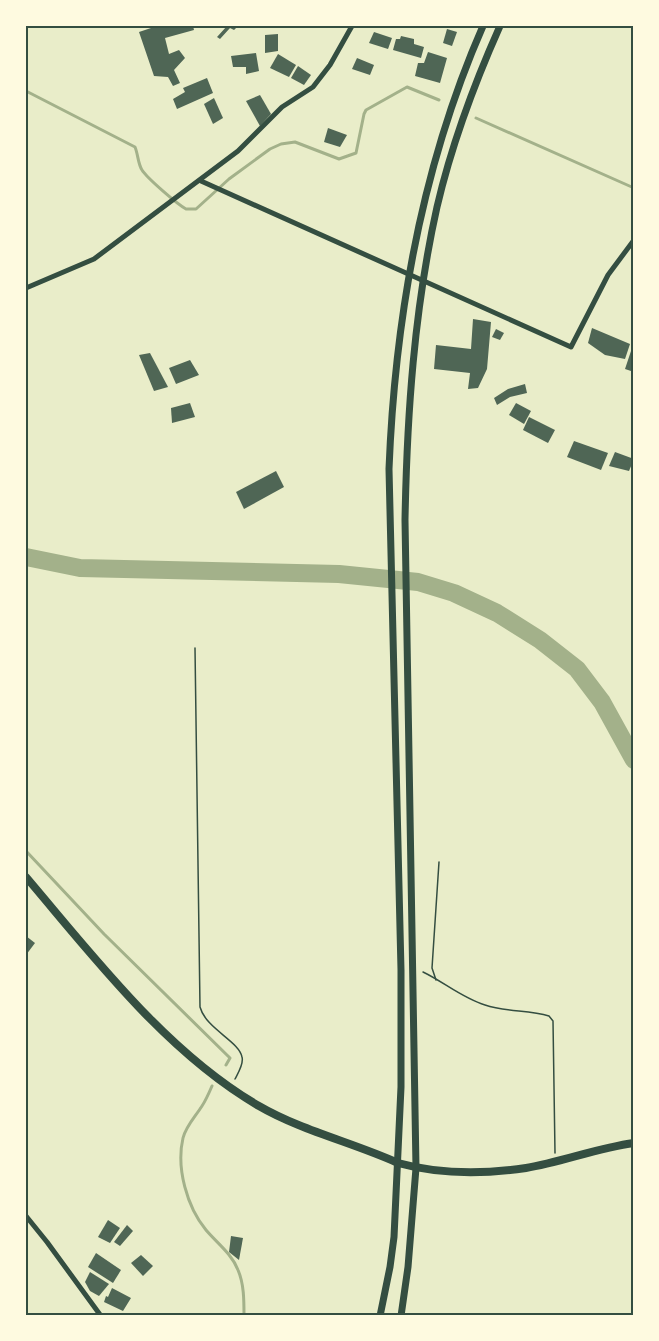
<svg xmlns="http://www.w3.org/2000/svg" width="659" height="1341" font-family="Barlow,sans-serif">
	<rect width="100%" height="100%" fill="#e9edc9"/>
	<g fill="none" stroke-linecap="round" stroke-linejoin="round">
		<g stroke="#a3b18a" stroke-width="3">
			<path d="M26,91L135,147C138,154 138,164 142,170C147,178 177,204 186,209H196L229,179L270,149L281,144L295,142L339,159L356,153L364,114L366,110L407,87L439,100"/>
			<polyline points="476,118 634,188"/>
			<polyline points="26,851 104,934 230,1058 226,1065"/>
			<path d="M212,1086C209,1093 206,1100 202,1106C195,1117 186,1126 183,1138C176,1168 187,1207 206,1230C217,1243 232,1254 238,1270C244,1284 244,1300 244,1316"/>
		</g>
		<polyline stroke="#a3b18a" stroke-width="18" points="26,557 80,568 339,574 418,582 454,593 497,613 540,640 577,669 602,702 634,760"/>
	</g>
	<g fill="#4f6655">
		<polygon points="150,26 193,26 194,30 165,38 169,54 179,50 185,58 174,70 180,83 173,86 168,77 154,76 139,32 151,28"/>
		<polygon points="227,26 237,27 234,30 230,28 220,39 217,37"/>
		<polygon points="447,29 457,32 452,46 443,43"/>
		<polygon points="374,32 392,38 388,49 369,43"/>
		<polygon points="278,34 278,51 265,53 265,35"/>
		<polygon points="401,36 414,39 414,44 424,47 421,58 393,50 396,39 400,39"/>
		<polygon points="428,52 447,58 440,83 415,76 418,63 424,63"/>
		<polygon points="256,53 259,71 246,74 246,67 233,67 231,56"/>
		<polygon points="278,54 296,65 289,77 270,68"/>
		<polygon points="357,58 374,65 370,75 352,69"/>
		<polygon points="298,66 311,75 304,85 291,78"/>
		<polygon points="207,78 213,93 177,109 173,99 185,92 183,88"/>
		<polygon points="260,95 271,114 260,126 246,101"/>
		<polygon points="214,98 223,118 213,124 204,104"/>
		<polygon points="328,128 347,135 340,147 324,142"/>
		<polygon points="473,319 491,322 487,369 478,388 468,389 470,373 434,369 436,345 471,349"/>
		<polygon points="592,328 630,344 625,359 605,355 588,343"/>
		<polygon points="496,329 504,333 500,340 492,337"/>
		<polygon points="631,351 634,352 634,372 625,369"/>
		<polygon points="150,353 168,387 154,391 139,355"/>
		<polygon points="190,360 199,375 176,384 169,368"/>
		<polygon points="525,384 527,393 510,397 497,405 494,398 508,389"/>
		<polygon points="190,403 195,417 172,423 171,408"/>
		<polygon points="516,403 531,411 524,424 509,415"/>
		<polygon points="529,417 555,430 548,443 523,430"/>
		<polygon points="574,441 608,453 601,470 567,457"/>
		<polygon points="615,452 634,459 629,471 609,466"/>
		<polygon points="276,471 284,487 244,509 236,492"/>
		<polygon points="26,936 35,943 26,955"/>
		<polygon points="108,1220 120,1228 110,1243 98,1237"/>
		<polygon points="127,1225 133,1231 120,1246 114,1242"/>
		<polygon points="231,1236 243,1238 239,1260 229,1252"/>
		<polygon points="96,1253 121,1270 113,1283 88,1267"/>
		<polygon points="141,1255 153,1266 143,1276 131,1263"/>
		<polygon points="90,1272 109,1284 99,1296 90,1291 85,1282"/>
		<polygon points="112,1288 131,1298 123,1311 104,1302 106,1296 108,1297"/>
	</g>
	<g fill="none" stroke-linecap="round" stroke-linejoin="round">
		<g stroke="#344e41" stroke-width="1.5">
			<path d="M195,648L200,1007C206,1029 239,1041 242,1057C244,1064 238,1073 235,1079"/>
			<path d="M423,972C444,982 462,998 485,1005C506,1012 528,1010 549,1016L553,1021L555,1153"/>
			<polyline points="436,980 432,968 439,862"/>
		</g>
		<g stroke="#344e41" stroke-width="5">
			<polyline points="201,181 571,347 608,275 634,240"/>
			<polyline points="26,288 94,259 238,151 282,107 313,87 330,65 352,26"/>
			<polyline points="26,1216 47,1242 101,1316"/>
		</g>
		<g stroke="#344e41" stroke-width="7">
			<path d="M380,1316L390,1267L394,1237L401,1087V970L389,469C395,318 422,165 483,26"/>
			<path d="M401,1316L408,1267L416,1168L405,520C407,415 414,310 437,207C451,147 475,82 500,26"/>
		</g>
		<path stroke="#344e41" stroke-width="8" d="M26,877C94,957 167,1053 259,1106C300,1130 354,1143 398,1163C438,1174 485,1174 526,1168C562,1162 597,1148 634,1143"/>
	</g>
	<rect width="659" height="1341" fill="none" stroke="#fefae0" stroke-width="54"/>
	<rect x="27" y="27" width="605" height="1287" fill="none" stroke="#344e41" stroke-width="2"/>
</svg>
